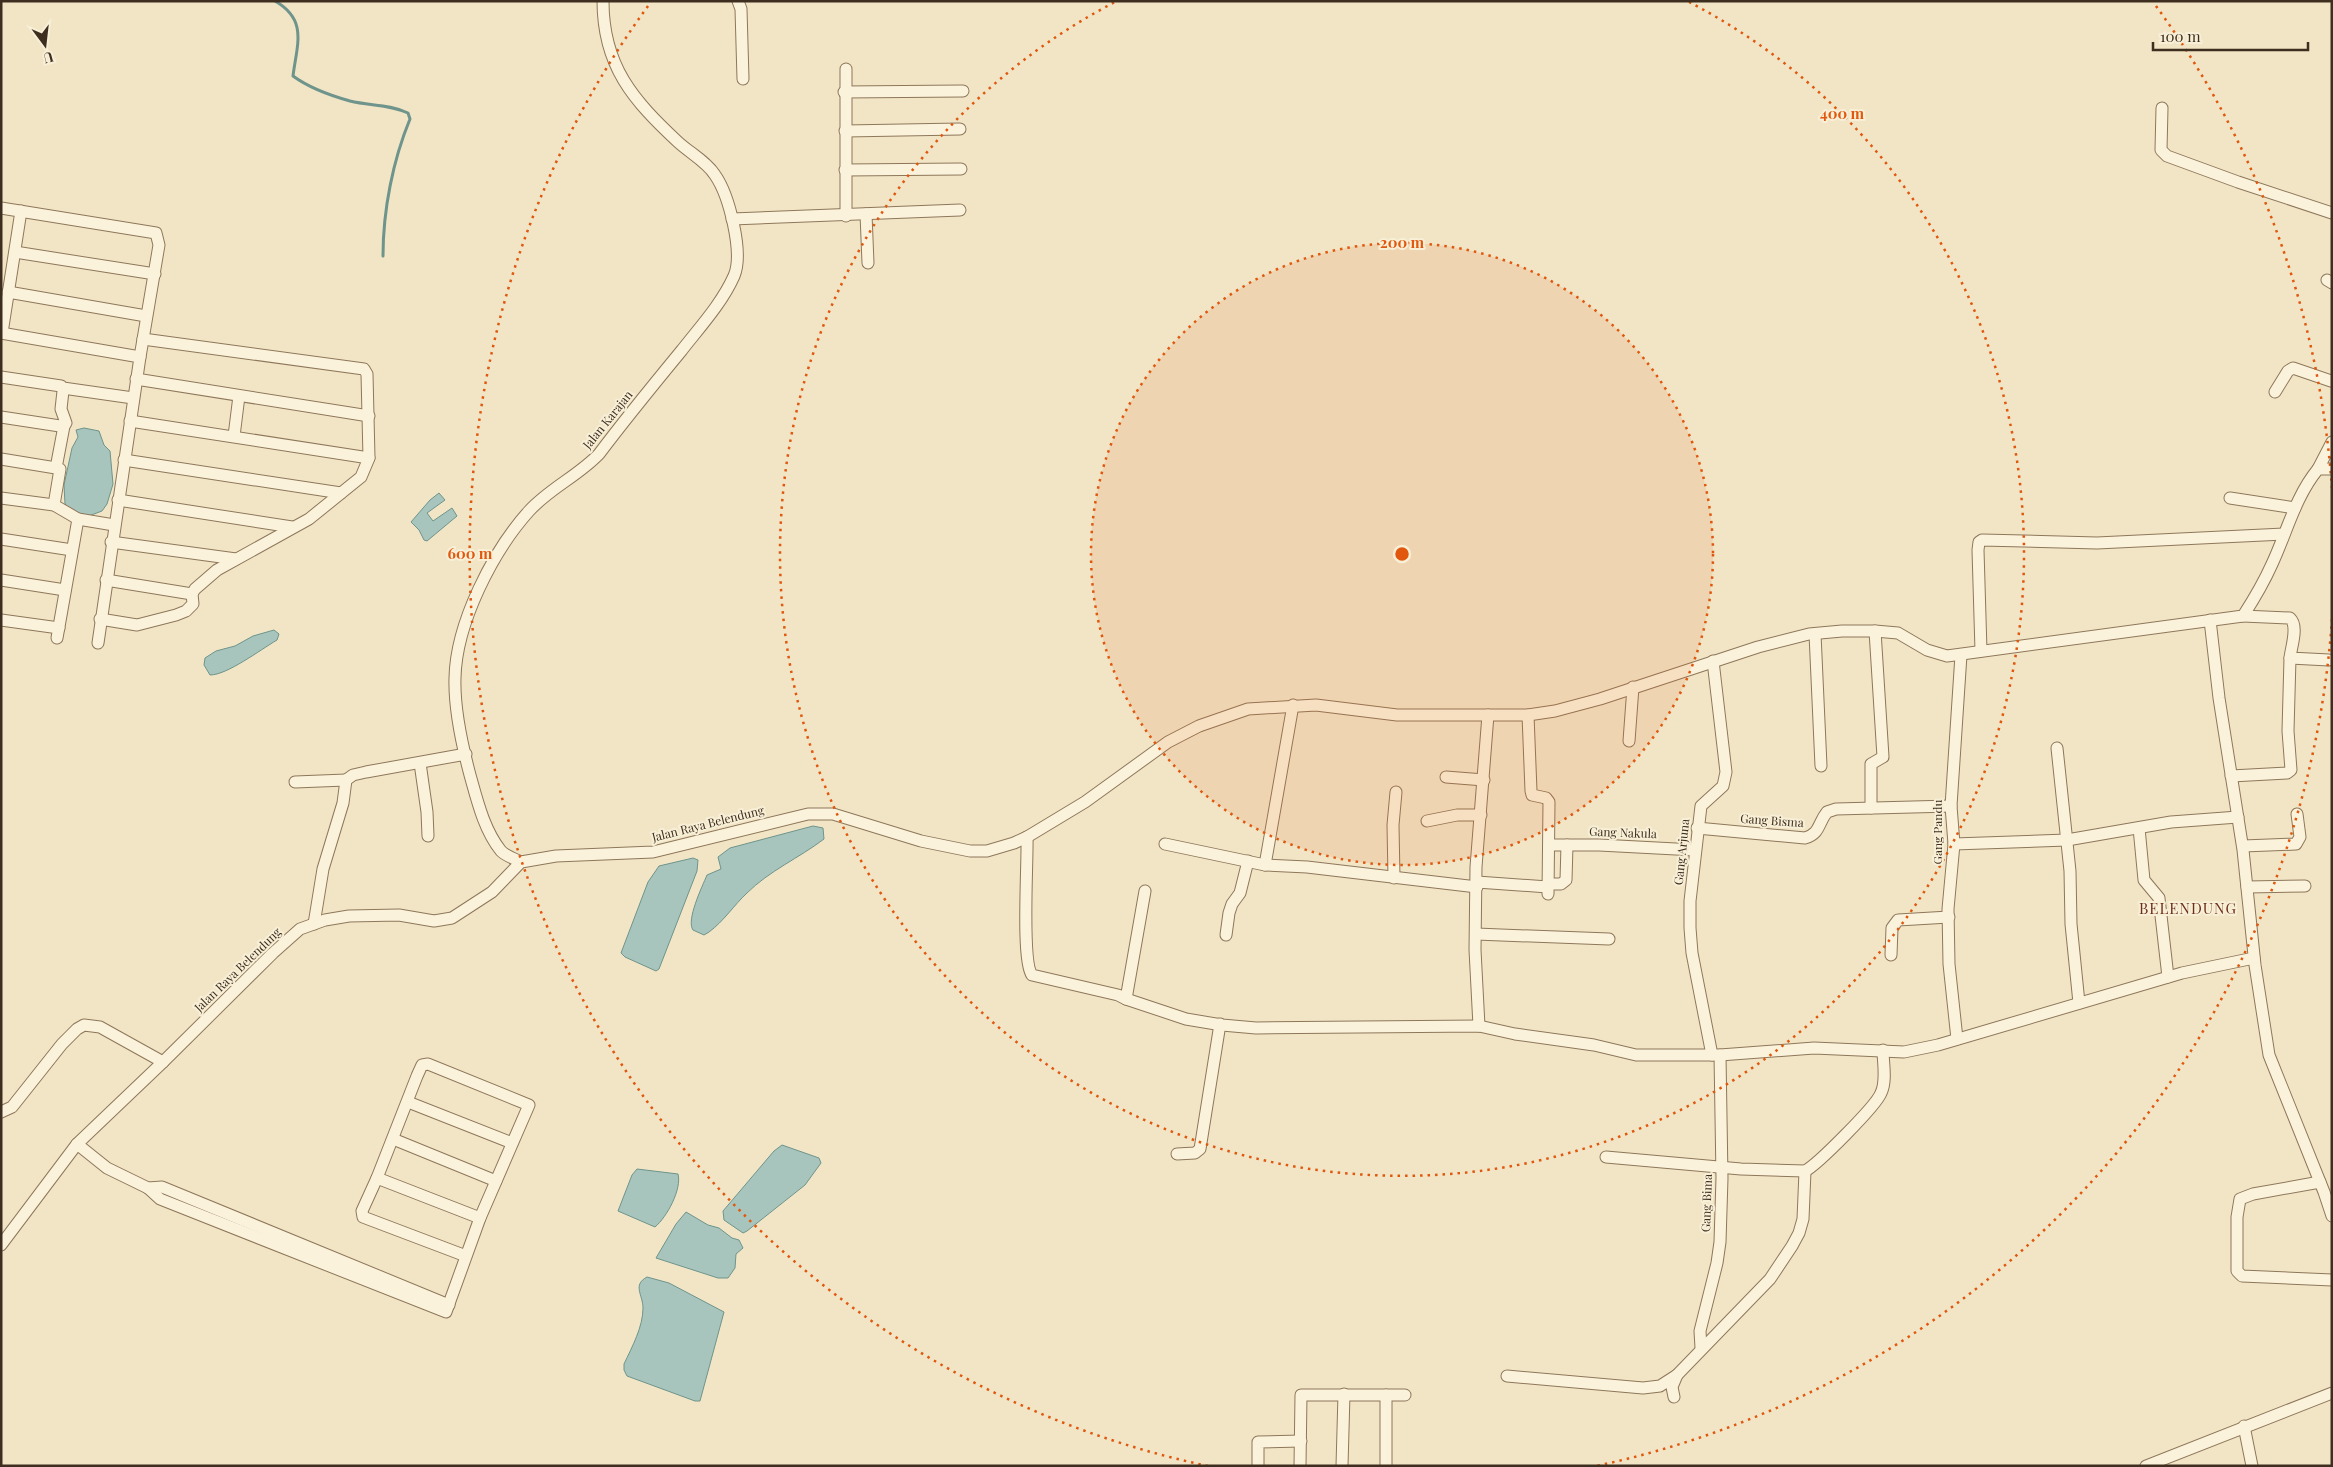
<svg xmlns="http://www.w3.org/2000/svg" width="2333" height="1467" font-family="'Playfair Display',serif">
	<rect width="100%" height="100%" fill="#f1e5c6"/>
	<g fill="#a8c5bd" stroke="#6e948b">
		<polygon points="84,428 99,431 104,445 110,451 113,484 107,504 102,511 86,517 73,513 65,504 64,485 72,448 78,437 76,430"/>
		<polygon points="439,493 445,500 427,513 433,521 452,508 457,516 427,541 424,540 419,530 411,522 430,500"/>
		<path d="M274,630L279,634L277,640C260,650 227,675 210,675L204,665L205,658L216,651L235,646L253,636Z"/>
		<path d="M813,826L823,828L824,839C799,858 769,871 747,893C734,905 724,921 709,932L704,935L693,930C686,920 702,887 707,875L721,869L718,857L730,848Z"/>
		<polygon points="693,858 698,860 697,871 659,969 656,971 625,957 621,953 648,882 659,866"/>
		<polygon points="782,1145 819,1158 821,1163 805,1185 747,1231 743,1233 724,1220 723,1211 774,1151"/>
		<path d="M637,1169L678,1174C682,1189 667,1217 655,1227L618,1211L632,1175Z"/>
		<polygon points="686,1212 708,1225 719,1228 732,1238 739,1240 743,1248 736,1254 735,1268 728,1278 718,1278 656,1258 676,1224"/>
		<path d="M647,1277L669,1283L724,1312L700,1401H695L627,1376L624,1370V1364C632,1347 643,1327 643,1308C643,1295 632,1285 647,1277Z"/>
	</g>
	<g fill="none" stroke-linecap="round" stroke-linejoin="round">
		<path stroke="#6e948b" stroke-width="3" d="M275,1C308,20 297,44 293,76C308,87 332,96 350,101C370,106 389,104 408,113L410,119C393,160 383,210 383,256"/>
		<defs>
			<g id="minor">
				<polyline points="738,1 741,9 743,79"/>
				<polyline points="846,69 846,216"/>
				<polyline points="844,92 963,91"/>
				<polyline points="2162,108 2161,150 2167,156 2238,182 2332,213"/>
				<polyline points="845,131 960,129"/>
				<polyline points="845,170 961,169"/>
				<polyline points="1,208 156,233 159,245 140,357"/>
				<polyline points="866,214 868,263"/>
				<polyline points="732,219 960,210"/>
				<polyline points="15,252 155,274"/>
				<polyline points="2327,280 2332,283"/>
				<polyline points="8,292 146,316"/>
				<polyline points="1,333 140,357 98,643"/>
				<polyline points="2,333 21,211"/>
				<polyline points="1,377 61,386 63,391 61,409 66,423 64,426 60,426 1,417"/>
				<polyline points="136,379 369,416"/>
				<polyline points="63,388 133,398"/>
				<polyline points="2275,392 2288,371 2293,368 2331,381"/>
				<polyline points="130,421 369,458"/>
				<polyline points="234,436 239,396"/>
				<polyline points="1,459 56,468"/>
				<polyline points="124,460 341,493"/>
				<polyline points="2318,469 2332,442"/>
				<polyline points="1,498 54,505 78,519 114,525"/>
				<polyline points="2230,498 2295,508"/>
				<polyline points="118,500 292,527"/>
				<polyline points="54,505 60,469 56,468 64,426"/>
				<polyline points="1,539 72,550"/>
				<polyline points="111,542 236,559"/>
				<polyline points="1,580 65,590"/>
				<polyline points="106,580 192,594"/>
				<path d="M2243,616L2290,618C2299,626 2291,647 2290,658L2329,660"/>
				<polyline points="100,619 137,625 176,615 186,611 193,604 192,594 195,589 217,570 309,519 361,477 369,458 367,374 364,369 143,339"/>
				<polyline points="1,620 59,628"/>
				<polyline points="2210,620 2219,698 2243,850 2255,965 2269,1055 2324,1192 2332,1216"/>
				<polyline points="1815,634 1821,766"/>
				<polyline points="57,638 78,519"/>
				<polyline points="1981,651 1978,550 1979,542 1982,540 2097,543 2284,534"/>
				<polyline points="1528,715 1531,791 1532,795 1546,798 1549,802 1548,894"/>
				<polyline points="1629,741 1633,687"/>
				<polyline points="2057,748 2070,871 2071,924 2079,1003"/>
				<polyline points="420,763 427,812 428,836"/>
				<polyline points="2231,776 2287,773 2291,770 2288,731 2290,658"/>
				<polyline points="1446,777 1484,780"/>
				<polyline points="295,782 346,780"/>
				<polyline points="1871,808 1871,764 1883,757 1875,631"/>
				<polyline points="1427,821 1457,815 1481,815"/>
				<path d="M1697,828L1805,838C1820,834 1818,823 1827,812L1836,809L1951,806"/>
				<polyline points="2139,828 2144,880 2159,898 2168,977"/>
				<path d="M1027,837C1028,860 1021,961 1032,975L1118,995L1126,999L1186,1019L1222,1025L1256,1028L1479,1026L1515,1034L1594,1045L1636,1055H1720L1814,1048L1904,1052L1938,1045L2182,973L2254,958"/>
				<polyline points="1165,844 1265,865 1307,867 1477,887"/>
				<polyline points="1954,844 2067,840 2171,822 2238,817"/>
				<polyline points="1549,845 1599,845 1695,850"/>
				<polyline points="2243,846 2296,844 2300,837 2297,814"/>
				<path d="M521,862C515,859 506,856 501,851C484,830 477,800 470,775C462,745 454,709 455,678C456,623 493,551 529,511C550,488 578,476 599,454C626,418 654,384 682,350C700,327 722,303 734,276C744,253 729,195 715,175C707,162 690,153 678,142C633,100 603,66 603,1"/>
				<polyline points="1265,865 1293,705"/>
				<polyline points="1394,878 1393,825 1396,792"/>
				<polyline points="1477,882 1548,887"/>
				<polyline points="1548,884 1561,884 1566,880 1567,845"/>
				<polyline points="2247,887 2305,886"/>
				<polyline points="314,924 323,869 343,803 346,780 353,775 366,772 466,754"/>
				<polyline points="1476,934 1609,939"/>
				<polyline points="1226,935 1229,913 1232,904 1240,893 1248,861"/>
				<polyline points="1891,955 1892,928 1898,920 1949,917"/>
				<polyline points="1126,999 1145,891"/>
				<polyline points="1479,1026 1475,950 1476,867 1488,715"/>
				<polyline points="1957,1039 1949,964 1948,909 1954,844 1951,806 1961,655"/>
				<polyline points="1712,1055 1692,953 1690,928 1690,901 1701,806 1723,786 1726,772 1713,661"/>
				<polyline points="408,1102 512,1143"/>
				<polyline points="1,1112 12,1107 62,1044 77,1029 84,1025 100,1027 163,1062"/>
				<polyline points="393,1139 496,1181"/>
				<polyline points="77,1144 107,1168 148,1188 160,1199 446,1312 480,1218 529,1105 428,1064 422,1065 417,1076 377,1178 362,1211 363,1217 466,1256"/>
				<polyline points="1177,1154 1195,1153 1200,1149 1220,1024"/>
				<path d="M1606,1157L1741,1169L1805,1171C1817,1165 1876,1106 1881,1093C1887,1081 1883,1063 1883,1050"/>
				<polyline points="377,1178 480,1218"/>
				<polyline points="2320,1182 2253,1194 2240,1199 2237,1217 2237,1271 2242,1276 2332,1280"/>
				<polyline points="148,1188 162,1187 449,1305"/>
				<path d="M1,1245L77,1144L163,1062L273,953L300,929L325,920L349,916L399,915L434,921L452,918L492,892L521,862L556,856L653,852L808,814H833L921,841L970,851H987L1014,843L1027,837L1085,802L1168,742L1199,726L1248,709L1316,705L1397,715H1528L1555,711L1600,699L1758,647L1809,634L1842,631H1875L1898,633L1927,650L1947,656L2243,616C2254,599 2264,582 2272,564C2287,532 2295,497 2318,469H2332"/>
				<polyline points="1701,1348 1700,1331 1717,1263 1720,1242 1722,1178 1720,1055"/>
				<polyline points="1507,1376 1643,1388 1660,1386 1677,1375"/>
				<polyline points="1386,1395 1386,1466"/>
				<polyline points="1674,1397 1672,1387 1677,1375 1770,1279 1792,1246 1799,1233 1803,1219 1805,1171"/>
				<polyline points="2244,1426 2252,1466"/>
				<polyline points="1258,1466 1258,1442 1301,1441"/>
				<polyline points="1300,1466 1301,1395 1405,1395"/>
				<polyline points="1342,1466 1344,1394"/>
				<polyline points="2146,1466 2332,1393"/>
			</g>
		</defs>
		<use href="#minor" stroke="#8e775a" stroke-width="13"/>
		<use href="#minor" stroke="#fbf2db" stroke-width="11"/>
	</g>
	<circle cx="1402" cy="554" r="311" fill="#e0570d" fill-opacity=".12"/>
	<g fill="none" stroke="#e0570d" stroke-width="2.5" stroke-dasharray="2.5 5">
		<circle cx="1402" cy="554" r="311"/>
		<path d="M1689 2A622 622 0 1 1 1115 2"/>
		<path d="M2332 619A932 932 0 0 1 1596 1466M1208 1466A932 932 0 0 1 648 6M2156 6A932 932 0 0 1 2332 489"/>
	</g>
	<g text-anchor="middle" stroke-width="4" stroke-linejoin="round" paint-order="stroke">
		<g font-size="12" fill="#3e2e1f" stroke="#f8efd7">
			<text transform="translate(608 420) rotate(-51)" y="4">Jalan Karajan</text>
			<text transform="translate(1772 821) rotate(4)" y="4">Gang Bisma</text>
			<text transform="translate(708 824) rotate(-14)" y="4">Jalan Raya Belendung</text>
			<text transform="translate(1938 832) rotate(-90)" y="4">Gang Pandu</text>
			<text transform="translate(1623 833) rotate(2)" y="4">Gang Nakula</text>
			<text transform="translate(1682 852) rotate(-84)" y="4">Gang Arjuna</text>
			<text transform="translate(238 970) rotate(-44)" y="4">Jalan Raya Belendung</text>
			<text transform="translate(1707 1203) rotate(-88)" y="4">Gang Bima</text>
		</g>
		<g font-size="15" letter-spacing="1" fill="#6d2e1b" stroke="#f8efd7">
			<text x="2188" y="914">BELENDUNG</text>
		</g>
	</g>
	<circle cx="1402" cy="554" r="8" fill="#e0570d" stroke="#f8efd7" stroke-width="2.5"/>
	<g font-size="15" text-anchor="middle" font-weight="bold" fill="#e0570d" stroke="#f8efd7" stroke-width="4" stroke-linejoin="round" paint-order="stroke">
		<text x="1842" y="119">400 m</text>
		<text x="1402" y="248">200 m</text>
		<text x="470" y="559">600 m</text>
	</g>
	<rect width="2333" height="1467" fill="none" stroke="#3e2e1f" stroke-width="5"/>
	<g transform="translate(45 45) rotate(165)" stroke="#f8efd7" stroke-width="4" paint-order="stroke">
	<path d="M0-4L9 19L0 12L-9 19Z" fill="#3e2e1f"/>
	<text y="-8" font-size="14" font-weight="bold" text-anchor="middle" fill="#3e2e1f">U</text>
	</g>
	<path d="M2153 42v8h155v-8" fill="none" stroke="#3e2e1f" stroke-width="2.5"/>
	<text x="2160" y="42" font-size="15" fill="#3e2e1f" stroke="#f8efd7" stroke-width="4" paint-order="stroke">100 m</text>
</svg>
